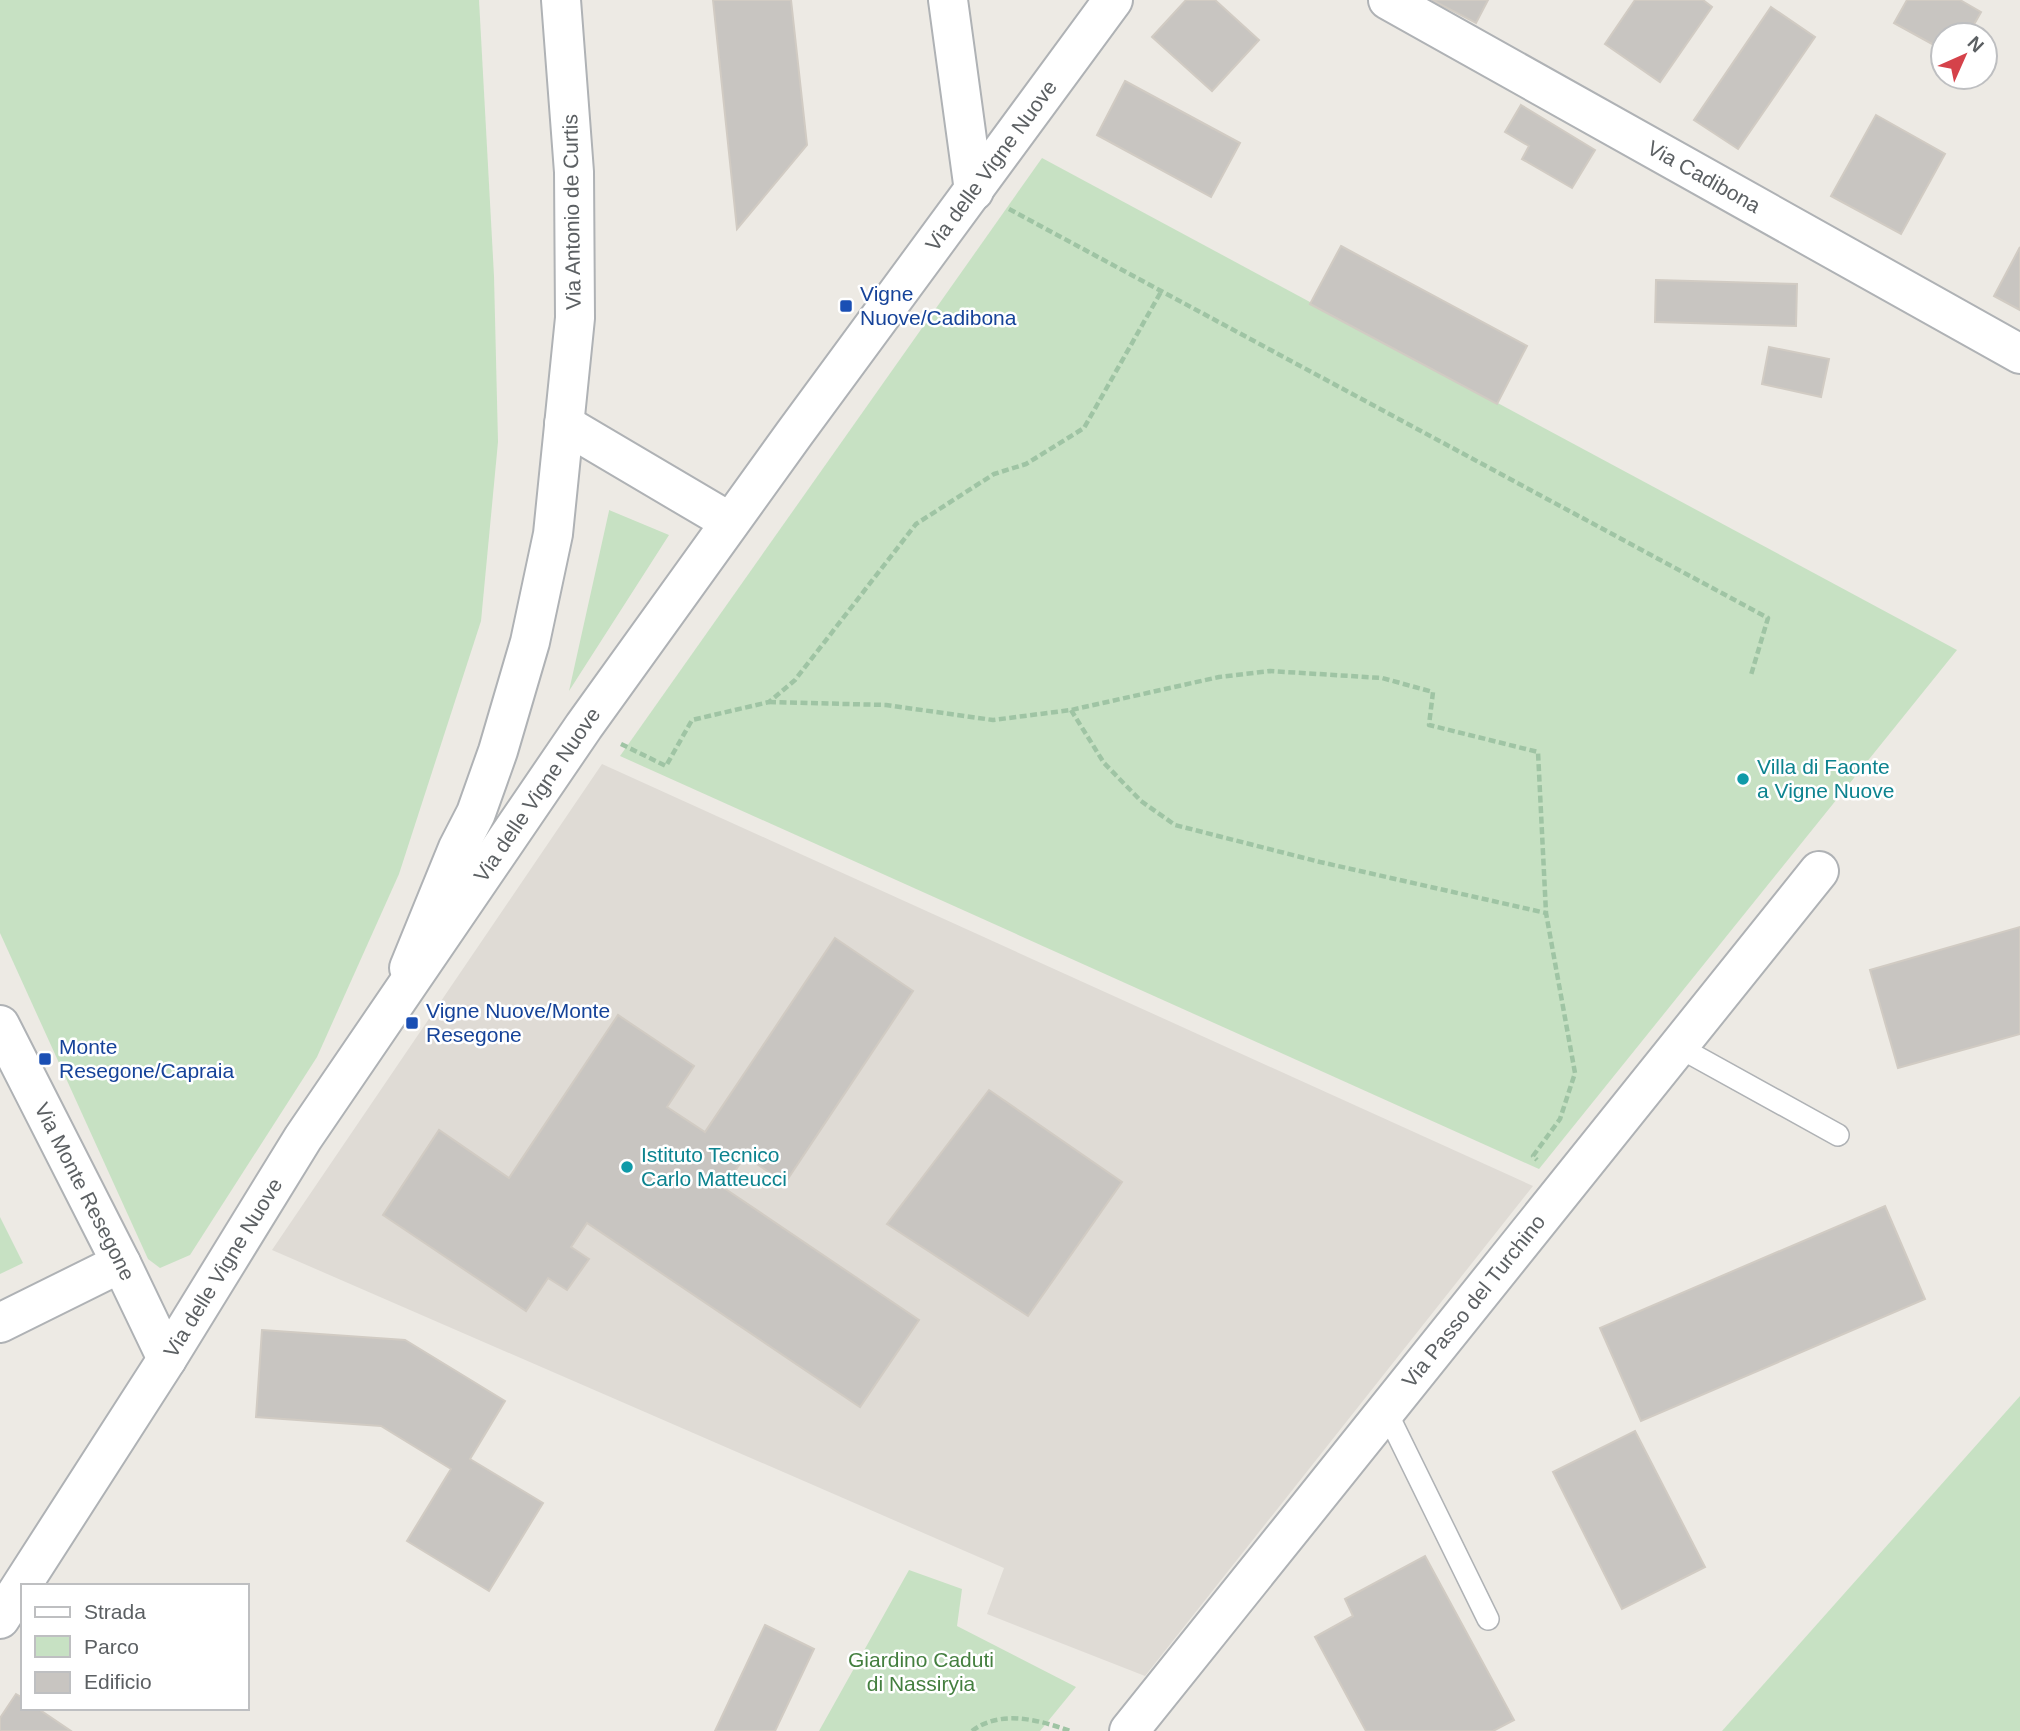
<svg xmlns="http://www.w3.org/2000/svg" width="2020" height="1731" font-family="Helvetica,sans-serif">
	<rect width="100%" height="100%" fill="#edeae4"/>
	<polygon fill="#dfdbd5" points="602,764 1533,1186 1145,1676 987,1614 1004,1568 272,1250"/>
	<g fill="#c7e1c3">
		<polygon points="0,0 479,0 494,276 498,442 481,621 399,874 317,1057 190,1255 160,1268 148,1259 0,933"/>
		<polygon points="1042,158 1957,650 1539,1169 620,756"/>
		<polygon points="609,510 669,535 569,691 609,511"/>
		<polygon points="0,1217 23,1263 0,1274"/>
		<polygon points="2020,1396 2020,1731 1722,1731"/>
		<polygon points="909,1570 962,1589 957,1626 1076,1687 1040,1731 819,1731"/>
	</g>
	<g fill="#c8c5c1" stroke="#d1cbc3" stroke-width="2">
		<polygon points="713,0 791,0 807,145 737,229"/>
		<polygon points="1186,0 1215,0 1259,40 1212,91 1152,37"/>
		<polygon points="1432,0 1488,0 1476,23"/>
		<polygon points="1635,0 1703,0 1712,7 1660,82 1605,44"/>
		<polygon points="1907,0 1960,0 1981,12 1968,35 1943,35 1943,50 1894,23"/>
		<polygon points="1771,7 1815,37 1738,149 1694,120"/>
		<polygon points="1125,81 1240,143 1211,197 1097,135"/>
		<polygon points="1521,105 1595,150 1572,188 1522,159 1529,146 1505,132"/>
		<polygon points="1876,115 1945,154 1901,234 1831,196"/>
		<polygon points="1341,246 1527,346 1497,404 1310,304"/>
		<polygon points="2020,247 2020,310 1994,296"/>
		<polygon points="1656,280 1797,284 1796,326 1655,322"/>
		<polygon points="1769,347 1829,359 1821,397 1762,384"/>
		<polygon points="2020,927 2020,1034 1898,1068 1870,970"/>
		<polygon points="835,938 913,991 785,1183 745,1156 724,1188 919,1320 860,1407 587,1223 571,1247 589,1259 567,1290 548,1278 526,1311 383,1215 439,1130 509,1178 618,1015 694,1066 667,1107 705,1132"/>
		<polygon points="989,1090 1122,1182 1028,1316 887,1224"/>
		<polygon points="1885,1206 1925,1299 1641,1421 1600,1328"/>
		<polygon points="262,1330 405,1340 505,1401 470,1459 543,1503 489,1591 407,1541 451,1469 381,1426 256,1417"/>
		<polygon points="1635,1431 1705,1567 1622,1609 1553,1472"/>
		<polygon points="1425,1556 1514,1720 1493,1731 1366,1731 1315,1637 1353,1616 1345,1599"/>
		<polygon points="765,1625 814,1649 775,1731 715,1731"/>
		<polygon points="16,1694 23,1698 23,1708 37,1708 71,1731 0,1731 0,1718"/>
	</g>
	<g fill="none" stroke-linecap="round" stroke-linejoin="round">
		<defs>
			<g id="service">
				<polyline points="1677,1046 1838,1135"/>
				<polyline points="1385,1409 1488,1619"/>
			</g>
			<g id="minor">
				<polyline points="948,0 974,191"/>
				<path id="s1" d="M1388,0L2020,354"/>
				<polyline points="564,424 730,522"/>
				<polyline points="409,968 458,848 476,813 498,751 530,642 553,534 575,318 574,172 561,0"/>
				<path id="s2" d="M0,1025L121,1263L167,1359"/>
				<polyline points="0,1323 121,1263"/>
				<path id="s3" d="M1129,1731L1819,871"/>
			</g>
			<g id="tertiary">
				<path id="s4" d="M0,1619L167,1359L303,1138L584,726L794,434L1113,0"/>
			</g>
		</defs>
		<use href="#service" stroke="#afb2b5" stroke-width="24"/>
		<use href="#minor" stroke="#afb2b5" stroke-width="42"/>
		<use href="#tertiary" stroke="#afb2b5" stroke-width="42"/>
		<g stroke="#9fc4a4" stroke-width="4.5" stroke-dasharray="7 3.5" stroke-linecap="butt">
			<polyline points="1009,209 1768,618 1751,675"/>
			<polyline points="769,702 886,705 993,720 1071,710 1219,677 1270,671 1382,678 1433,692 1429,725 1538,752 1546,913 1575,1073 1560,1119 1533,1156 1537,1160"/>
			<polyline points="1071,710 1104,763 1141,801 1175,825 1320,862 1546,913"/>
			<polyline points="621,744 666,766 692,720 769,702 795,680 916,524 994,474 1026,464 1084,428 1162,290"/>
			<path d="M972,1731C1001,1709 1039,1720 1070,1731"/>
		</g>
		<use href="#service" stroke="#fff" stroke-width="21"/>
		<use href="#minor" stroke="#fff" stroke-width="38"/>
		<use href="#tertiary" stroke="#fff" stroke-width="38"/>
	</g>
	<g fill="#1a4fb4" stroke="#fff" stroke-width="2.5">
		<rect x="839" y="299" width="14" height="14" rx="3.5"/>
		<rect x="405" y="1016" width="14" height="14" rx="3.5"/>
		<rect x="38" y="1052" width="14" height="14" rx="3.5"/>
	</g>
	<g fill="#0f9aa8" stroke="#fff" stroke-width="2.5">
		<circle cx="1743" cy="779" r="7"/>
		<circle cx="627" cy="1167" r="7"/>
	</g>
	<g text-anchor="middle" stroke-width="5" stroke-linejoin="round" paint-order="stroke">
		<g font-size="21" fill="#5c6063" stroke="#fff">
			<text dy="7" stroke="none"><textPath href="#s4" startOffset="1760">Via delle Vigne Nuove</textPath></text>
			<text dy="7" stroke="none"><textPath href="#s1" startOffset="362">Via Cadibona</textPath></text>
			<text transform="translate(572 212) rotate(-91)" y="7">Via Antonio de Curtis</text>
			<text dy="7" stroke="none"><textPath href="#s4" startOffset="984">Via delle Vigne Nuove</textPath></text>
			<text dy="7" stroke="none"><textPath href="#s2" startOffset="187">Via Monte Resegone</textPath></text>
			<text dy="7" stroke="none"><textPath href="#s4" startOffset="416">Via delle Vigne Nuove</textPath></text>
			<text dy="7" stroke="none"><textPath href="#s3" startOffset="551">Via Passo del Turchino</textPath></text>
		</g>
		<g font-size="21" fill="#164399" stroke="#fff" text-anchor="start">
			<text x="860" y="301">Vigne<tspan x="860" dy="24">Nuove/Cadibona</tspan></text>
			<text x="426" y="1018">Vigne Nuove/Monte<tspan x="426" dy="24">Resegone</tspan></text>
			<text x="59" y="1054">Monte<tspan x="59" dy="24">Resegone/Capraia</tspan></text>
		</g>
		<g font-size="21" fill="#0d838f" stroke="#fff" text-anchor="start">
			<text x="1757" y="774">Villa di Faonte<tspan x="1757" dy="24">a Vigne Nuove</tspan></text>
			<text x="641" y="1162">Istituto Tecnico<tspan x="641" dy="24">Carlo Matteucci</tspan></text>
		</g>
		<g font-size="21" fill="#447f3f" stroke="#fff">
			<text x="921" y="1667">Giardino Caduti<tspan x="921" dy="24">di Nassiryia</tspan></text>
		</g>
	</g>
	<rect x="21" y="1584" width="228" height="126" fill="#ffffff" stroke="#bebfc1" stroke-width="2"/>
	<rect x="35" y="1607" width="35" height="10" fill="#ffffff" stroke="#bebfc1" stroke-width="2"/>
	<text x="84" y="1619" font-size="21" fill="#5c6063">Strada</text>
	<rect x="35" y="1636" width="35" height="21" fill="#c7e1c3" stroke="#bebfc1" stroke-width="2"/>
	<text x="84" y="1654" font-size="21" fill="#5c6063">Parco</text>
	<rect x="35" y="1672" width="35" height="21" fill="#c8c5c1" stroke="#bebfc1" stroke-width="2"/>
	<text x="84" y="1689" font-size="21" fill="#5c6063">Edificio</text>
	<g transform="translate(1964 56) rotate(45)"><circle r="33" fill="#ffffff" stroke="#bebfc1" stroke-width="2"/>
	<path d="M0-5L12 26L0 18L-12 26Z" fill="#d5424a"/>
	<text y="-10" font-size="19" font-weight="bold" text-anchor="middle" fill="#5c6063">N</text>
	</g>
</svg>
